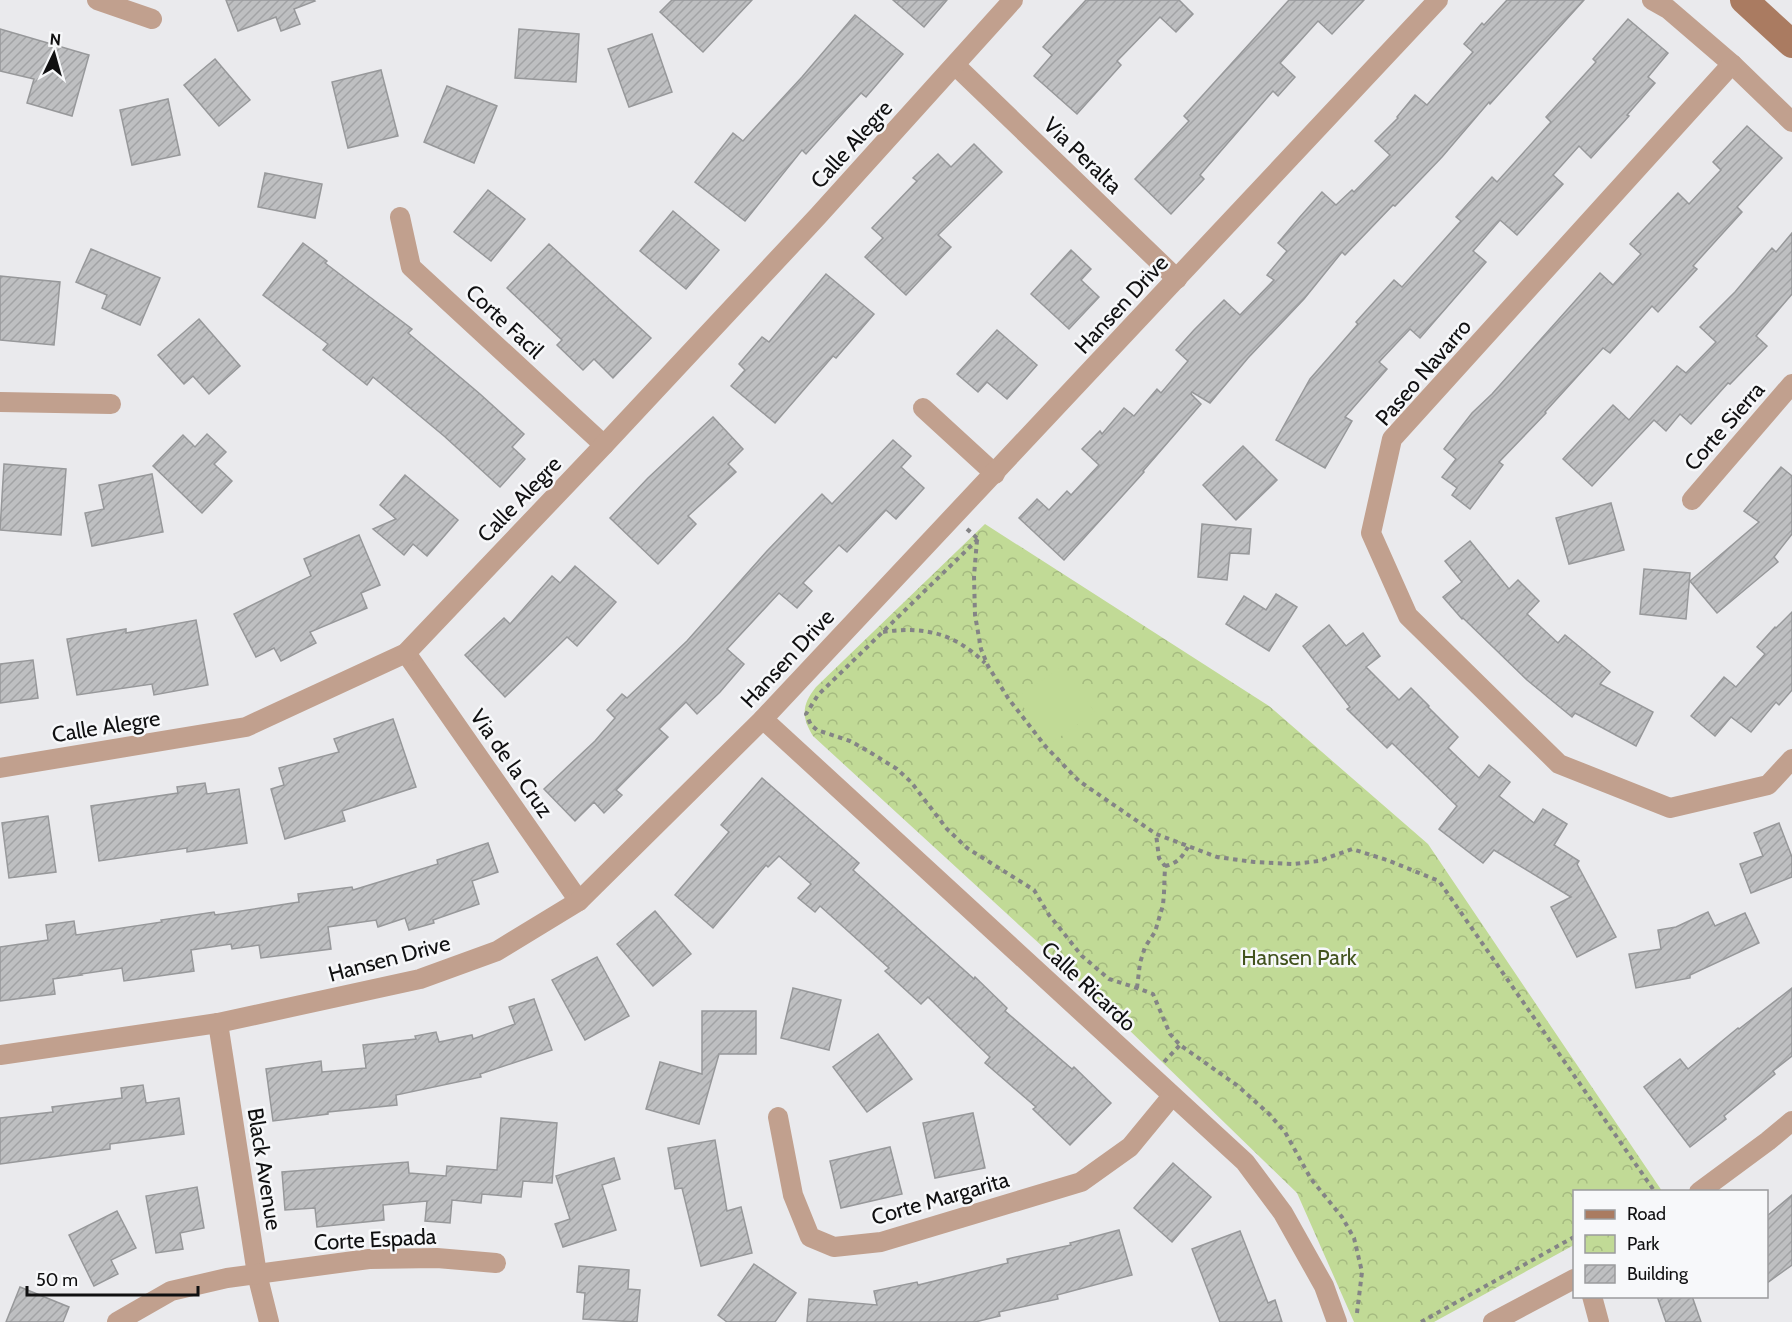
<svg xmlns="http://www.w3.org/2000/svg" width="1792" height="1322" font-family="Cabin,sans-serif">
	<defs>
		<pattern id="park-crowns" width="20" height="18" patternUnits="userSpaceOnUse" patternTransform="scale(1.5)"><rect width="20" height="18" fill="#c1da96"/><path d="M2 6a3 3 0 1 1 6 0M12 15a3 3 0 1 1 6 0" fill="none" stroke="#a5ba80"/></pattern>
		<pattern id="building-hatch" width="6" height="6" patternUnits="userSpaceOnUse" patternTransform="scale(1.5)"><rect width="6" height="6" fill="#bebfc1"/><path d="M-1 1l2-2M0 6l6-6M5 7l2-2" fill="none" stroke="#a2a3a5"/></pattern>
	</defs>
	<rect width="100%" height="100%" fill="#eaeaed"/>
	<path fill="url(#park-crowns)" d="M985,524L1269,706L1428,844L1662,1191L1574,1192V1245L1434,1322H1354L1297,1193L1055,958L813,736C801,717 802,704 816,687Z"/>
	<polygon fill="#c1da96" points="1062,666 1095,712 1050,744 1017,698"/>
	<g fill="url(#building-hatch)" stroke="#97989a" stroke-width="1.5">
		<polygon points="226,0 314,0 315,1 294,9 300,24 281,31 276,17 238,31"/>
		<polygon points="672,0 752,0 703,52 660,12"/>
		<polygon points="893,0 947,0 924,27"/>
		<polygon points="1086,0 1179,0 1193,14 1176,32 1160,17 1117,61 1121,65 1077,114 1034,76 1052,55 1043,47"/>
		<polygon points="1289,0 1364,0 1332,34 1318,21 1280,63 1295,77 1278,96 1273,91 1200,175 1204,179 1171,214 1135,179 1189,121 1184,116"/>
		<polygon points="1507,0 1584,0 1490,104 1489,102 1442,157 1395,206 1393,205 1345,255 1342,252 1304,299 1248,358 1210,403 1192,392 1191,394 1201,404 1143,471 1144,472 1064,560 1019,518 1037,499 1049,510 1067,491 1071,495 1099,465 1082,449 1100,431 1102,434 1124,408 1134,416 1157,389 1161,393 1188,361 1176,350 1194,330 1224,300 1240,315 1274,280 1267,275 1287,251 1278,243 1299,218 1322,192 1336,205 1352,190 1354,192 1390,155 1375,141 1398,118 1397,117 1415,95 1427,105 1473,52 1464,44 1482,23 1484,25"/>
		<polygon points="855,15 903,54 866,97 861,93 806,154 802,150 745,221 695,182 733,133 743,141 802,77"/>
		<polygon points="1628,19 1668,53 1648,77 1655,83 1627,115 1629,116 1591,158 1579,146 1553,175 1563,184 1517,235 1500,220 1473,251 1486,262 1420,338 1410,329 1379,362 1387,369 1345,417 1352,421 1325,468 1276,440 1310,379 1358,324 1356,322 1394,280 1402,287 1461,221 1456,217 1492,177 1497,182 1551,122 1546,117 1596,62 1593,59"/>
		<polygon points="0,29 89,55 72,116 27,103 34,79 0,71"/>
		<polygon points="519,29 579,34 576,82 515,78"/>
		<polygon points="652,34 672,92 629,107 608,49"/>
		<polygon points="215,59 250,100 219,126 184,85"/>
		<polygon points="381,70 398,136 348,148 332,82"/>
		<polygon points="447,86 497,106 474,163 424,142"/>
		<polygon points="168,99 180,155 132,165 120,110"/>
		<polygon points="1747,126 1782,158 1737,207 1742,212 1693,266 1697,269 1658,312 1652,306 1610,353 1603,348 1545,412 1546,413 1499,462 1503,465 1470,509 1452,495 1457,488 1442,477 1456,459 1444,449 1472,413 1492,394 1600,273 1613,285 1641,254 1630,244 1678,193 1689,204 1721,170 1713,162"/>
		<polygon points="974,144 1002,172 938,235 951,247 906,295 865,257 883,238 872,228 917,181 913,178 938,154 951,167"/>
		<polygon points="265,173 322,184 315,218 258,207"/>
		<polygon points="488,190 525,219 491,261 454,232"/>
		<polygon points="673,211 719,250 686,289 640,251"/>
		<polygon points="1792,233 1792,294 1756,336 1767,346 1730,384 1728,383 1691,424 1680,414 1666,431 1654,420 1592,486 1563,459 1613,405 1629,420 1677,366 1686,373 1716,342 1700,327 1735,292 1772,248 1776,252"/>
		<polygon points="303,243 327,261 325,263 412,329 408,333 480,394 524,434 512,447 525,459 500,487 444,436 373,377 367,385 323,350 328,344 263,295"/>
		<polygon points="549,244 651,338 613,378 594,359 583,370 557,345 562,340 507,288"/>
		<polygon points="91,249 160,278 140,325 102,308 107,295 76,282"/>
		<polygon points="1071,250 1091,269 1081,280 1099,297 1069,329 1031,294"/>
		<polygon points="826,274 874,314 836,358 833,356 775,423 731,386 745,370 739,364 762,337 769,342"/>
		<polygon points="0,276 60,282 54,345 0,340"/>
		<polygon points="199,319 240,366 209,394 193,376 184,384 158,355"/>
		<polygon points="997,330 1037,365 1007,399 987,382 978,392 957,374"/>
		<polygon points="713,417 743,449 728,464 736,472 688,516 696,524 658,564 610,518 648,478"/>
		<polygon points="207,434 226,452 214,464 232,481 202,513 153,466 183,435 195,447"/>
		<polygon points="893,440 911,456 901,467 924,488 896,519 886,510 847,552 839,545 803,583 812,591 797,608 779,593 727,649 744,664 720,692 697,714 686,702 659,729 668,737 616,790 622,795 604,813 594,802 575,821 544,789 595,741 615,718 607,710 622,694 627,698 687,641 767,551 822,494 832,504"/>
		<polygon points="1243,446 1277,480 1236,520 1203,485"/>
		<polygon points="4,464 66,469 61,535 0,530"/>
		<polygon points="1781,467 1792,476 1792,534 1774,557 1778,562 1717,613 1690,581 1759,522 1744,511"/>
		<polygon points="152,474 163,532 92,546 85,513 104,509 99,485"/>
		<polygon points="405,475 458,520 427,556 413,544 404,555 373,529 396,519 380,505"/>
		<polygon points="1611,503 1624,550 1569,564 1556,518"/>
		<polygon points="1202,524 1251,529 1249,554 1230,553 1227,580 1198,577"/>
		<polygon points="359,535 380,585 361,593 367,608 310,632 316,643 281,661 274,648 256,657 234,614 311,576 304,559"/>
		<polygon points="1470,541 1509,589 1518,580 1539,601 1527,614 1558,643 1565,635 1610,672 1600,684 1653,712 1636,746 1575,713 1572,717 1527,680 1463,618 1462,619 1443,597 1462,582 1445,561"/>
		<polygon points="575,566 616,602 577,646 567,637 505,697 465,655 504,618 510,624 552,576 560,583"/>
		<polygon points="1644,569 1690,573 1686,619 1640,614"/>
		<polygon points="1276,594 1297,607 1269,651 1226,624 1244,596 1266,610"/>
		<polygon points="1792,612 1792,690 1779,705 1776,702 1751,732 1731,717 1715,736 1691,716 1724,677 1736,687 1765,654 1757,647 1775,627 1776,628"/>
		<polygon points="196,620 208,685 154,695 152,684 77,695 67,639 126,629 126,633"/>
		<polygon points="1329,625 1346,646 1363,633 1380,656 1366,667 1399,700 1411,688 1429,706 1428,707 1458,737 1448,748 1479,778 1489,765 1510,782 1499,796 1534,823 1543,809 1567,824 1554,845 1579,861 1577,864 1616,937 1577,957 1551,907 1571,897 1494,850 1483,863 1439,829 1457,806 1392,743 1387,748 1347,709 1350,707 1303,646"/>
		<polygon points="33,660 38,698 0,703 0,664"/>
		<polygon points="393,719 416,787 342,811 345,821 285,839 271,789 284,785 279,768 339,752 334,739"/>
		<polygon points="762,778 859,863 853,870 974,979 975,977 1007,1008 1005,1011 1072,1069 1074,1067 1111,1103 1070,1145 1033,1109 1036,1107 985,1063 990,1057 928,997 921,1004 885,971 889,968 820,906 815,912 798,898 811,884 779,856 768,867 766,865 713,928 675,895 729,832 721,825"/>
		<polygon points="205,783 207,794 239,789 247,843 187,852 187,848 99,861 91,806 178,793 177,787"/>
		<polygon points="48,816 56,872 9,878 2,823"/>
		<polygon points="1779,823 1792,857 1792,877 1751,893 1740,864 1763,856 1754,833"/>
		<polygon points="488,843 498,872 472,881 479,904 433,920 434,923 409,930 405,918 378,927 376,920 328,927 331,949 261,958 259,945 232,949 231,944 191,950 194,971 124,981 122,968 81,974 82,975 53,979 55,994 0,1001 0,947 48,940 46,925 74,921 76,935 162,922 161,920 214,912 215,915 299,902 298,894 352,887 353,890 438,864 437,860"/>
		<polygon points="655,911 691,954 653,986 617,944"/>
		<polygon points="1708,912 1715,926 1745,913 1759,943 1690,975 1690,978 1636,988 1629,954 1661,949 1658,930 1676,927"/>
		<polygon points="597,957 629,1016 585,1040 552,980"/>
		<polygon points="793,988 841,1000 829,1050 781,1038"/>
		<polygon points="1792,988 1792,1056 1773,1071 1775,1074 1724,1116 1726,1119 1690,1147 1644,1087 1680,1059 1688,1069 1738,1028 1739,1029"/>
		<polygon points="534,999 552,1050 480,1074 481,1077 396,1095 397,1105 328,1112 328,1114 273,1121 266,1069 321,1061 322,1072 366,1068 363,1045 416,1039 415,1036 436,1032 439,1042 472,1035 473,1039 515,1024 509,1007"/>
		<polygon points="702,1011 756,1011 756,1054 719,1054 699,1124 646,1109 660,1062 702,1074"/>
		<polygon points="878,1034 912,1079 867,1112 833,1067"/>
		<polygon points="143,1085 146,1103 179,1098 184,1134 110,1144 110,1149 0,1164 0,1118 53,1112 52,1107 122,1098 121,1088"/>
		<polygon points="973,1113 985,1168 935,1178 923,1123"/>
		<polygon points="501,1118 557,1123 552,1183 523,1181 521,1197 482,1194 481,1203 452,1200 450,1223 425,1221 427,1201 383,1205 384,1220 317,1227 315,1208 285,1210 282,1172 408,1162 409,1173 446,1176 447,1166 497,1170"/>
		<polygon points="715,1140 727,1211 741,1207 752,1253 701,1266 682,1188 675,1189 668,1148"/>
		<polygon points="890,1147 902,1194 841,1208 830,1161"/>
		<polygon points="614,1158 620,1179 602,1185 616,1230 563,1247 555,1224 570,1219 556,1176"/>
		<polygon points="1173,1163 1211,1197 1172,1242 1134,1208"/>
		<polygon points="197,1187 204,1228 180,1233 183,1249 156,1253 146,1196"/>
		<polygon points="1792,1195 1792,1265 1767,1283 1767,1216"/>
		<polygon points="117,1211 136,1248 111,1260 118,1274 94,1286 69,1235"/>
		<polygon points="1119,1230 1132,1275 1057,1295 1058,1299 999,1312 1000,1316 975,1322 807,1322 809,1299 877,1305 874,1291 917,1282 918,1285 1008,1263 1007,1259 1071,1245 1070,1243"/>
		<polygon points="1240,1231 1268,1303 1275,1300 1282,1322 1220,1322 1192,1249"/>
		<polygon points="754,1264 796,1293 775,1322 727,1322 718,1315"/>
		<polygon points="579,1266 629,1270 628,1289 640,1290 637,1322 583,1319 585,1293 577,1292"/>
		<polygon points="20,1287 69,1307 63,1322 6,1322"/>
		<polygon points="1657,1296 1692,1296 1701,1322 1666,1322"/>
	</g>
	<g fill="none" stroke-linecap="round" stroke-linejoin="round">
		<g stroke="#848486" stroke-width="4" stroke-dasharray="4.5 4.5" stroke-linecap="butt">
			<polyline points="967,529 978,539"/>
			<polyline points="978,539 818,695 806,714 811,725 817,730 850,741 868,751 897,769 911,782 947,829 967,848 1034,890 1049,915 1082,956 1109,979 1137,988 1153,994 1170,1034 1180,1045 1238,1086 1269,1114 1285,1132 1311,1179 1342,1217 1354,1238 1362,1272 1357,1313"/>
			<polyline points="977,540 974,576 975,615 981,649 988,666 1008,698 1046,747 1079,781 1156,834 1217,857 1254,862 1293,864 1319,861 1352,849 1387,860 1439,881 1655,1192"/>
			<path d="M883,632C924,626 954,633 985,663"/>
			<path d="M1165,866C1178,863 1182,857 1188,847"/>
			<polyline points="1137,988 1140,963 1145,947 1155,932 1163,905 1164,893 1165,866 1159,858 1156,834"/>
			<polyline points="1164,1062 1180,1045"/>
			<polyline points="1421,1322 1574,1237"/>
		</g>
		<g stroke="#c1a08e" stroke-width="20">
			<polyline points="97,0 152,19"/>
			<polyline points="1652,0 1668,9 1732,64 1792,122"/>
			<polyline points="1732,64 1392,439 1371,533 1408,616 1559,764 1670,808 1768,785 1792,759"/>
			<polyline points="955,65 1177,279"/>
			<polyline points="400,217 411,267 604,445"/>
			<polyline points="0,402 111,404"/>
			<polyline points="923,408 995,474"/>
			<polyline points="1692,500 1792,384"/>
			<polyline points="406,653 579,901"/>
			<polyline points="763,719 1245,1162 1283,1213 1324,1286 1337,1322"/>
			<polyline points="0,768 246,727 406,653 604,445 818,216 1013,0"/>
			<polyline points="218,1023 257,1274 269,1322"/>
			<polyline points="0,1055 218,1023 420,979 497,951 579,901 763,719 1438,0"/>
			<polyline points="778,1117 793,1195 810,1237 834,1247 881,1242 1081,1182 1130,1147 1172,1096"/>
			<polyline points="1699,1192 1768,1141 1792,1121"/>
			<polyline points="1592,1296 1599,1322"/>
			<polyline points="117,1322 171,1291 227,1278 369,1259 437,1258 496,1263"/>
			<polyline points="1493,1322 1574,1279"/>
		</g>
		<polyline stroke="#aa7b61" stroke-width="28" points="1744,0 1792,44"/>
	</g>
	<g text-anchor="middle" stroke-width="5" stroke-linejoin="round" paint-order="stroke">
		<g font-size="22" fill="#101011" stroke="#f7f8fa">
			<text transform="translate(851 144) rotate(-48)" y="8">Calle Alegre</text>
			<text transform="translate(1083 155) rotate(44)" y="8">Via Peralta</text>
			<text transform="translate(1121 304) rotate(-47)" y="8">Hansen Drive</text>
			<text transform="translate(505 321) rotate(43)" y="8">Corte Facil</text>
			<text transform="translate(1423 372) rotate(-49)" y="8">Paseo Navarro</text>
			<text transform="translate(1724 426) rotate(-49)" y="8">Corte Sierra</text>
			<text transform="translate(519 499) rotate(-46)" y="8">Calle Alegre</text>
			<text transform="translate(787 658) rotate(-47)" y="8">Hansen Drive</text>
			<text transform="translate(106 726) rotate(-9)" y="8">Calle Alegre</text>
			<text transform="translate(512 763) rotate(55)" y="8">Via de la Cruz</text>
			<text transform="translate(389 958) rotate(-15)" y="8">Hansen Drive</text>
			<text transform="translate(1089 986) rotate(43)" y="8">Calle Ricardo</text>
			<text transform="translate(265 1169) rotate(81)" y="8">Black Avenue</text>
			<text transform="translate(940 1198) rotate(-16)" y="8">Corte Margarita</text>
			<text transform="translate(375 1239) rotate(-3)" y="8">Corte Espada</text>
		</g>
		<g font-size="22" fill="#42531e" stroke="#f7f8fa">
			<text x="1299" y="965">Hansen Park</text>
		</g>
	</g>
	<rect x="1573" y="1190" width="195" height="108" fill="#f7f8fa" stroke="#9b9b9d" stroke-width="1.5"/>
	<rect x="1585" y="1210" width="30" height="9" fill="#aa7b61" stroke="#9b9b9d" stroke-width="1.5"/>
	<text x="1627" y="1220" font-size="18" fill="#101011">Road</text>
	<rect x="1585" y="1235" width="30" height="18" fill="url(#park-crowns)" stroke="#9b9b9d" stroke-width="1.5"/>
	<text x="1627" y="1250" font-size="18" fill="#101011">Park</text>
	<rect x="1585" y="1265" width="30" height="18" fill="url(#building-hatch)" stroke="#9b9b9d" stroke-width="1.5"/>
	<text x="1627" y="1280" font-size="18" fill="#101011">Building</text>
	<g transform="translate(54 54) rotate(5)" stroke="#f7f8fa" stroke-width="4.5" paint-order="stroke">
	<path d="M0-4.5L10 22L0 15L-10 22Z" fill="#101011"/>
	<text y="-9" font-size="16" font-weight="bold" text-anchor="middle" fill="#101011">N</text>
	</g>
	<path d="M27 1286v9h171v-9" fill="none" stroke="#101011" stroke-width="3"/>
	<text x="36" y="1286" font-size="18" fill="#101011" stroke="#f7f8fa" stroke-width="4.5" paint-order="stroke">50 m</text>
</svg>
